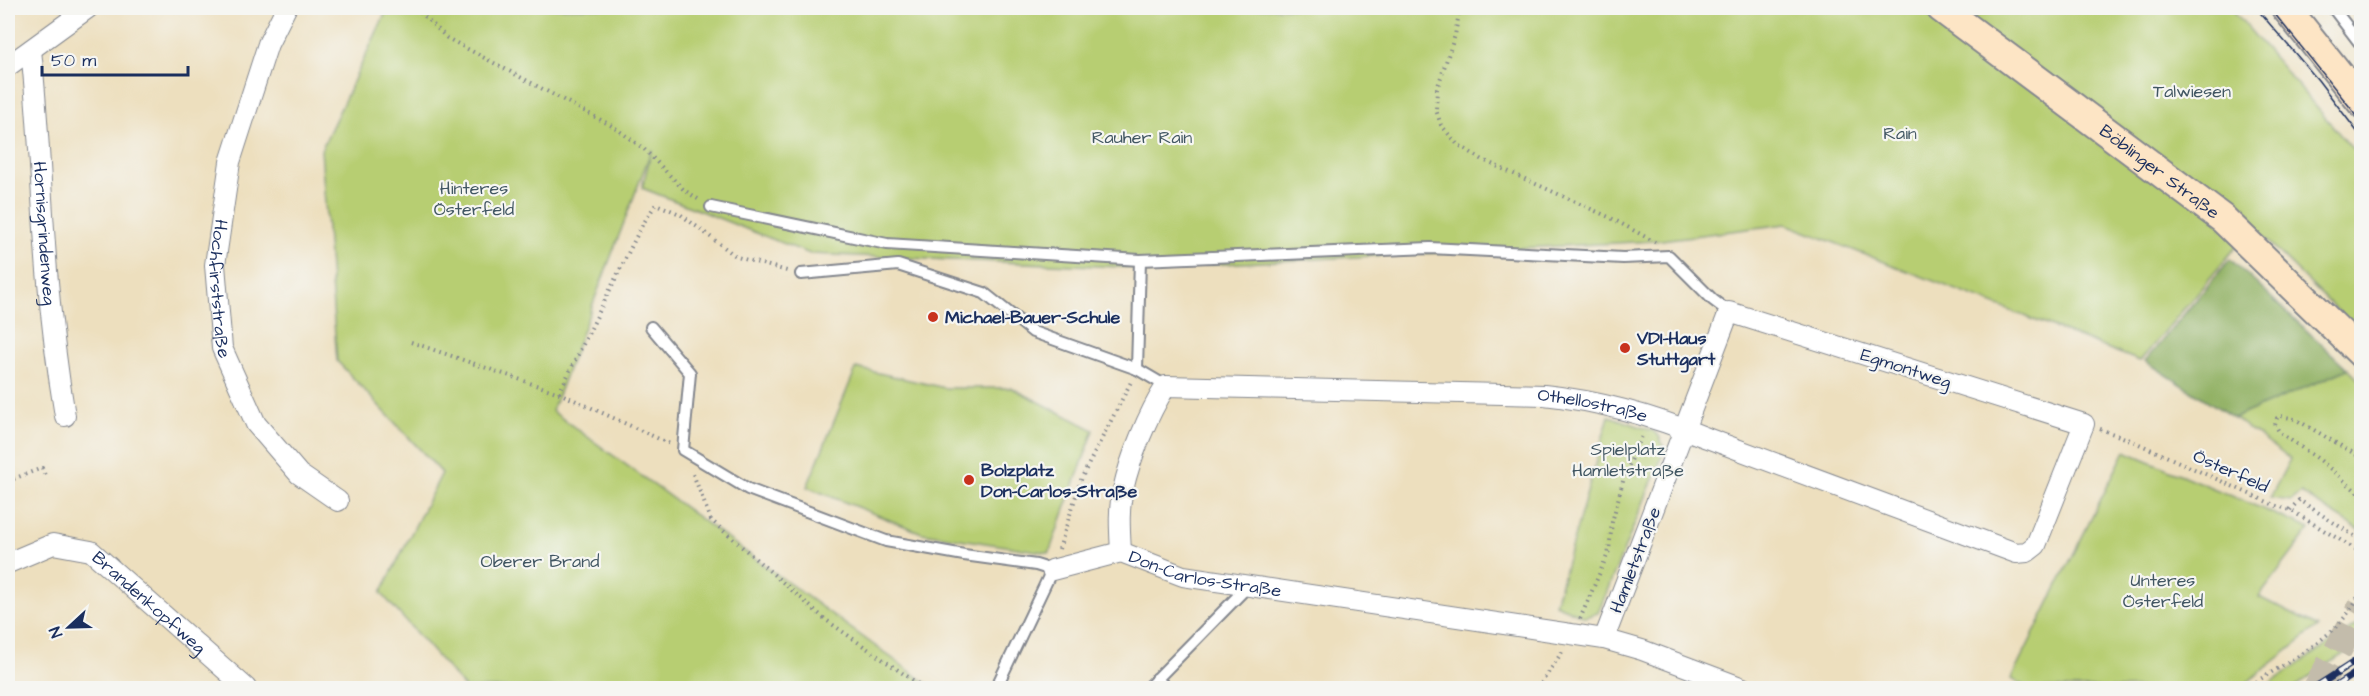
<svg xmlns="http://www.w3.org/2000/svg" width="2369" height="696" font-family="'Architects Daughter',sans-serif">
	<rect width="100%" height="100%" fill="#f6f6f2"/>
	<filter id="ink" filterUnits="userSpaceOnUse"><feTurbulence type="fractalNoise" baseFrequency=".0167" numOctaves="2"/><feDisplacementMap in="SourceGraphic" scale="12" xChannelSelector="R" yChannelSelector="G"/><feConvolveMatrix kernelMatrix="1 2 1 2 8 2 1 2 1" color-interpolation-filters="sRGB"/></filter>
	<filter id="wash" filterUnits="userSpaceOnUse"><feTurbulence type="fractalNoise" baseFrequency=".008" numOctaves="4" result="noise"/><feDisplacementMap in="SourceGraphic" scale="24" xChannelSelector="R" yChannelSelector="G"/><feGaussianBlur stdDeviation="1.35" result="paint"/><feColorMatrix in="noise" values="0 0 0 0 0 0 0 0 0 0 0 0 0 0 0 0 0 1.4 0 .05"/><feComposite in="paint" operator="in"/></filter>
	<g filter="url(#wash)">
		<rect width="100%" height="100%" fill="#eddfbe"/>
		<g fill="#b7ce72" stroke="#697e68" stroke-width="1.5">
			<polygon points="388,8 2231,8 2361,159 2361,334 2253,227 2140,361 1786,224 1654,241 1146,268 810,254 642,188 652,149 552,411 933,688 465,688 381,593 442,473 337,361 321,150"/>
			<polygon points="856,368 945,388 1012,388 1094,430 1049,553 922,533 807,487"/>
			<polygon points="2348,369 2361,382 2361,531 2301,493 2291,501 2270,498 2290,459 2234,418"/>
			<polygon points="1609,416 1653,431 1659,436 1665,450 1598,613 1585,617 1555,604"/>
			<polygon points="2125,451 2310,529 2259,597 2318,627 2240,688 2030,688 2011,679"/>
			<polygon points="2361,622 2361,642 2293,688 2263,688"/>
		</g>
		<polygon fill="#91b164" stroke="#567061" stroke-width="1.5" points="2230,259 2348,369 2234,418 2145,361"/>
	</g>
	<g filter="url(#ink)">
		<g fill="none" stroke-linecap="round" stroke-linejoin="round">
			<polyline stroke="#c3bcab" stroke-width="28" stroke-dasharray="28 14" stroke-linecap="butt" points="2317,688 2362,606"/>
			<defs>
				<g id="lane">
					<polyline points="2333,8 2362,46"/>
					<polyline points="711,207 887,244 1140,260 1430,248 1623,258 1669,256 1713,300 1729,312"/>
					<polyline points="801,274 898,265 984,293 1033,332 1137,369 1166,386"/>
					<polyline points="651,327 690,373 683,450 748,489 886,541 964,555 1036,565 1052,570 996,688"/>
					<polyline points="1137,369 1140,260"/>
					<polyline points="1156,679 1167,688"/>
					<polyline points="1148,688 1249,585"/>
				</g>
				<g id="street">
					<path id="s1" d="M286,8L268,44L230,162L215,265L222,348L256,424L299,474L338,501"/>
					<path id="s2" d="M31,50C39,124 41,197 47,271C51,319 57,368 65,416"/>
					<polyline points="8,66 88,8"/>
					<path id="s3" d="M1121,552C1120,532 1118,510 1123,490C1130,458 1148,414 1166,386L1544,395C1602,401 1653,416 1707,438L2016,553L2027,552L2036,545L2084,424L1729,312L1604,639"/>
					<path id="s4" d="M8,563L53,544L91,551L246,688"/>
					<path id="s5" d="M1052,570L1121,552L1183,576L1604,639L1642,650L1743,688"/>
				</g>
				<g id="secondary">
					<path id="s6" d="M1941,8L2223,219L2362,354"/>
					<polyline points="2286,8 2362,103"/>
				</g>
			</defs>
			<use href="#lane" stroke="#84878e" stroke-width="14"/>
			<use href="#street" stroke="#84878e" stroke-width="22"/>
			<use href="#secondary" stroke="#84878e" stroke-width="32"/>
			<g stroke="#84878e" stroke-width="4" stroke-dasharray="1.5 4.5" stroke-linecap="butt">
				<polyline points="416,8 447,38 614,127 644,149 684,190 701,201"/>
				<polyline points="1460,8 1455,35 1437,89 1436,110 1441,125 1457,144 1483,160 1611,218 1655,242"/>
				<polyline points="411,342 559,393 670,444"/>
				<polyline points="559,393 641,227 656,204 680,214 737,257 787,271"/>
				<polyline points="2100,429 2128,439 2274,505 2290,510 2362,553"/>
				<polyline points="2362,458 2295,419 2281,416 2277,418 2275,425 2280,433 2320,460 2362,496"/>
				<polyline points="693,474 711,520 826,620 924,688"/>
				<polyline points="8,481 42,468 46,478"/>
				<polyline points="2290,510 2299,500 2362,541"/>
				<polyline points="1059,549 1082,477 1132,380"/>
				<polyline points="1580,619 1609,551 1612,522 1625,474 1643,434"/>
				<polyline points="1538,688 1562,652"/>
				<path d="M2246,688C2284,663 2351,633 2362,584"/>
			</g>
			<use href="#lane" stroke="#fff" stroke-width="10"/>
			<use href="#street" stroke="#fff" stroke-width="20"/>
			<use href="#secondary" stroke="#fde5c5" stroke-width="28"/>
			<g stroke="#1b2f5e" stroke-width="1.5">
				<polyline points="2256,8 2318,80 2362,138"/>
				<polyline points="2270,8 2362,122"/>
			</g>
			<defs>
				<g id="rail">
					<polyline points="2314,688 2362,657"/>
					<polyline points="2333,688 2362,669"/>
				</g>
			</defs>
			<use href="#rail" stroke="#1b2f5e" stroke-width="7"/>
			<use href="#rail" stroke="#f6f6f2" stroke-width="4.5" stroke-dasharray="14" stroke-linecap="butt"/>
		</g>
	</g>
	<g fill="#c8321e" stroke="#f6f6f2" stroke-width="2">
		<circle cx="933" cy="317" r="6"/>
		<circle cx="1625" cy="348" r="6"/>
		<circle cx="969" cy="480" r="6"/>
	</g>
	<g text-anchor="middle" stroke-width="4.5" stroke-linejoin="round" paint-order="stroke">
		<g font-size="18" fill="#425763" stroke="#f6f6f2">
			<text x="2192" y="97">Talwiesen</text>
			<text x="1900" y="139">Rain</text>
			<text x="1142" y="143">Rauher Rain</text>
			<text x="474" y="194">Hinteres<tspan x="474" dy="21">Österfeld</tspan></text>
			<text x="1628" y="455">Spielplatz<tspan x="1628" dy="21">Hamletstraße</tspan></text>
			<text x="540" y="567">Oberer Brand</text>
			<text x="2163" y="586">Unteres<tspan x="2163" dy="21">Österfeld</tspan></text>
		</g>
		<g font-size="18" fill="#1b2f5e" stroke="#f6f6f2">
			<text dy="6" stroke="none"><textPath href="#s6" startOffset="273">Böblinger Straße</textPath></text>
			<text dy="6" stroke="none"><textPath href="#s2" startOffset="184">Hornisgrindenweg</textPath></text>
			<text dy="6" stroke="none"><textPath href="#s1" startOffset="292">Hochfirststraße</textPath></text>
			<text transform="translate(1906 368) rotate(18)" y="6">Egmontweg</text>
			<text dy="6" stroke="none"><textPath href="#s3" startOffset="603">Othellostraße</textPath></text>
			<text transform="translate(2231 471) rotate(24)" y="6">Österfeld</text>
			<text transform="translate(1635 560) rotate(-69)" y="6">Hamletstraße</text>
			<text dy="6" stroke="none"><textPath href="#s5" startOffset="159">Don-Carlos-Straße</textPath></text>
			<text dy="6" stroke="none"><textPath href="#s4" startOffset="165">Brandenkopfweg</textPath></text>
		</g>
		<g font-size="18" font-weight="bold" fill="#1b2f5e" stroke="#f6f6f2" text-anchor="start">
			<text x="945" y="323">Michael-Bauer-Schule</text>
			<text x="1637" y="344">VDI-Haus<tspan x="1637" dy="21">Stuttgart</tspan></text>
			<text x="981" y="476">Bolzplatz<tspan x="981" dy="21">Don-Carlos-Straße</tspan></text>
		</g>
	</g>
	<rect width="2369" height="696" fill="none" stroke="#f6f6f2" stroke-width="30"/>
	<g transform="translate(69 627) rotate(248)" stroke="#f6f6f2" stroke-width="4.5" paint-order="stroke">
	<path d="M0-4.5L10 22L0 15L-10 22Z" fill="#1b2f5e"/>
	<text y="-9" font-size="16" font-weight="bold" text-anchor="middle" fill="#1b2f5e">N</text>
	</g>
	<path d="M42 66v9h146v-9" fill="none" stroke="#1b2f5e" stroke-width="3"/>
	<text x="51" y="66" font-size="18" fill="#1b2f5e" stroke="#f6f6f2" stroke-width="4.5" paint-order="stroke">50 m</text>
</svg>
